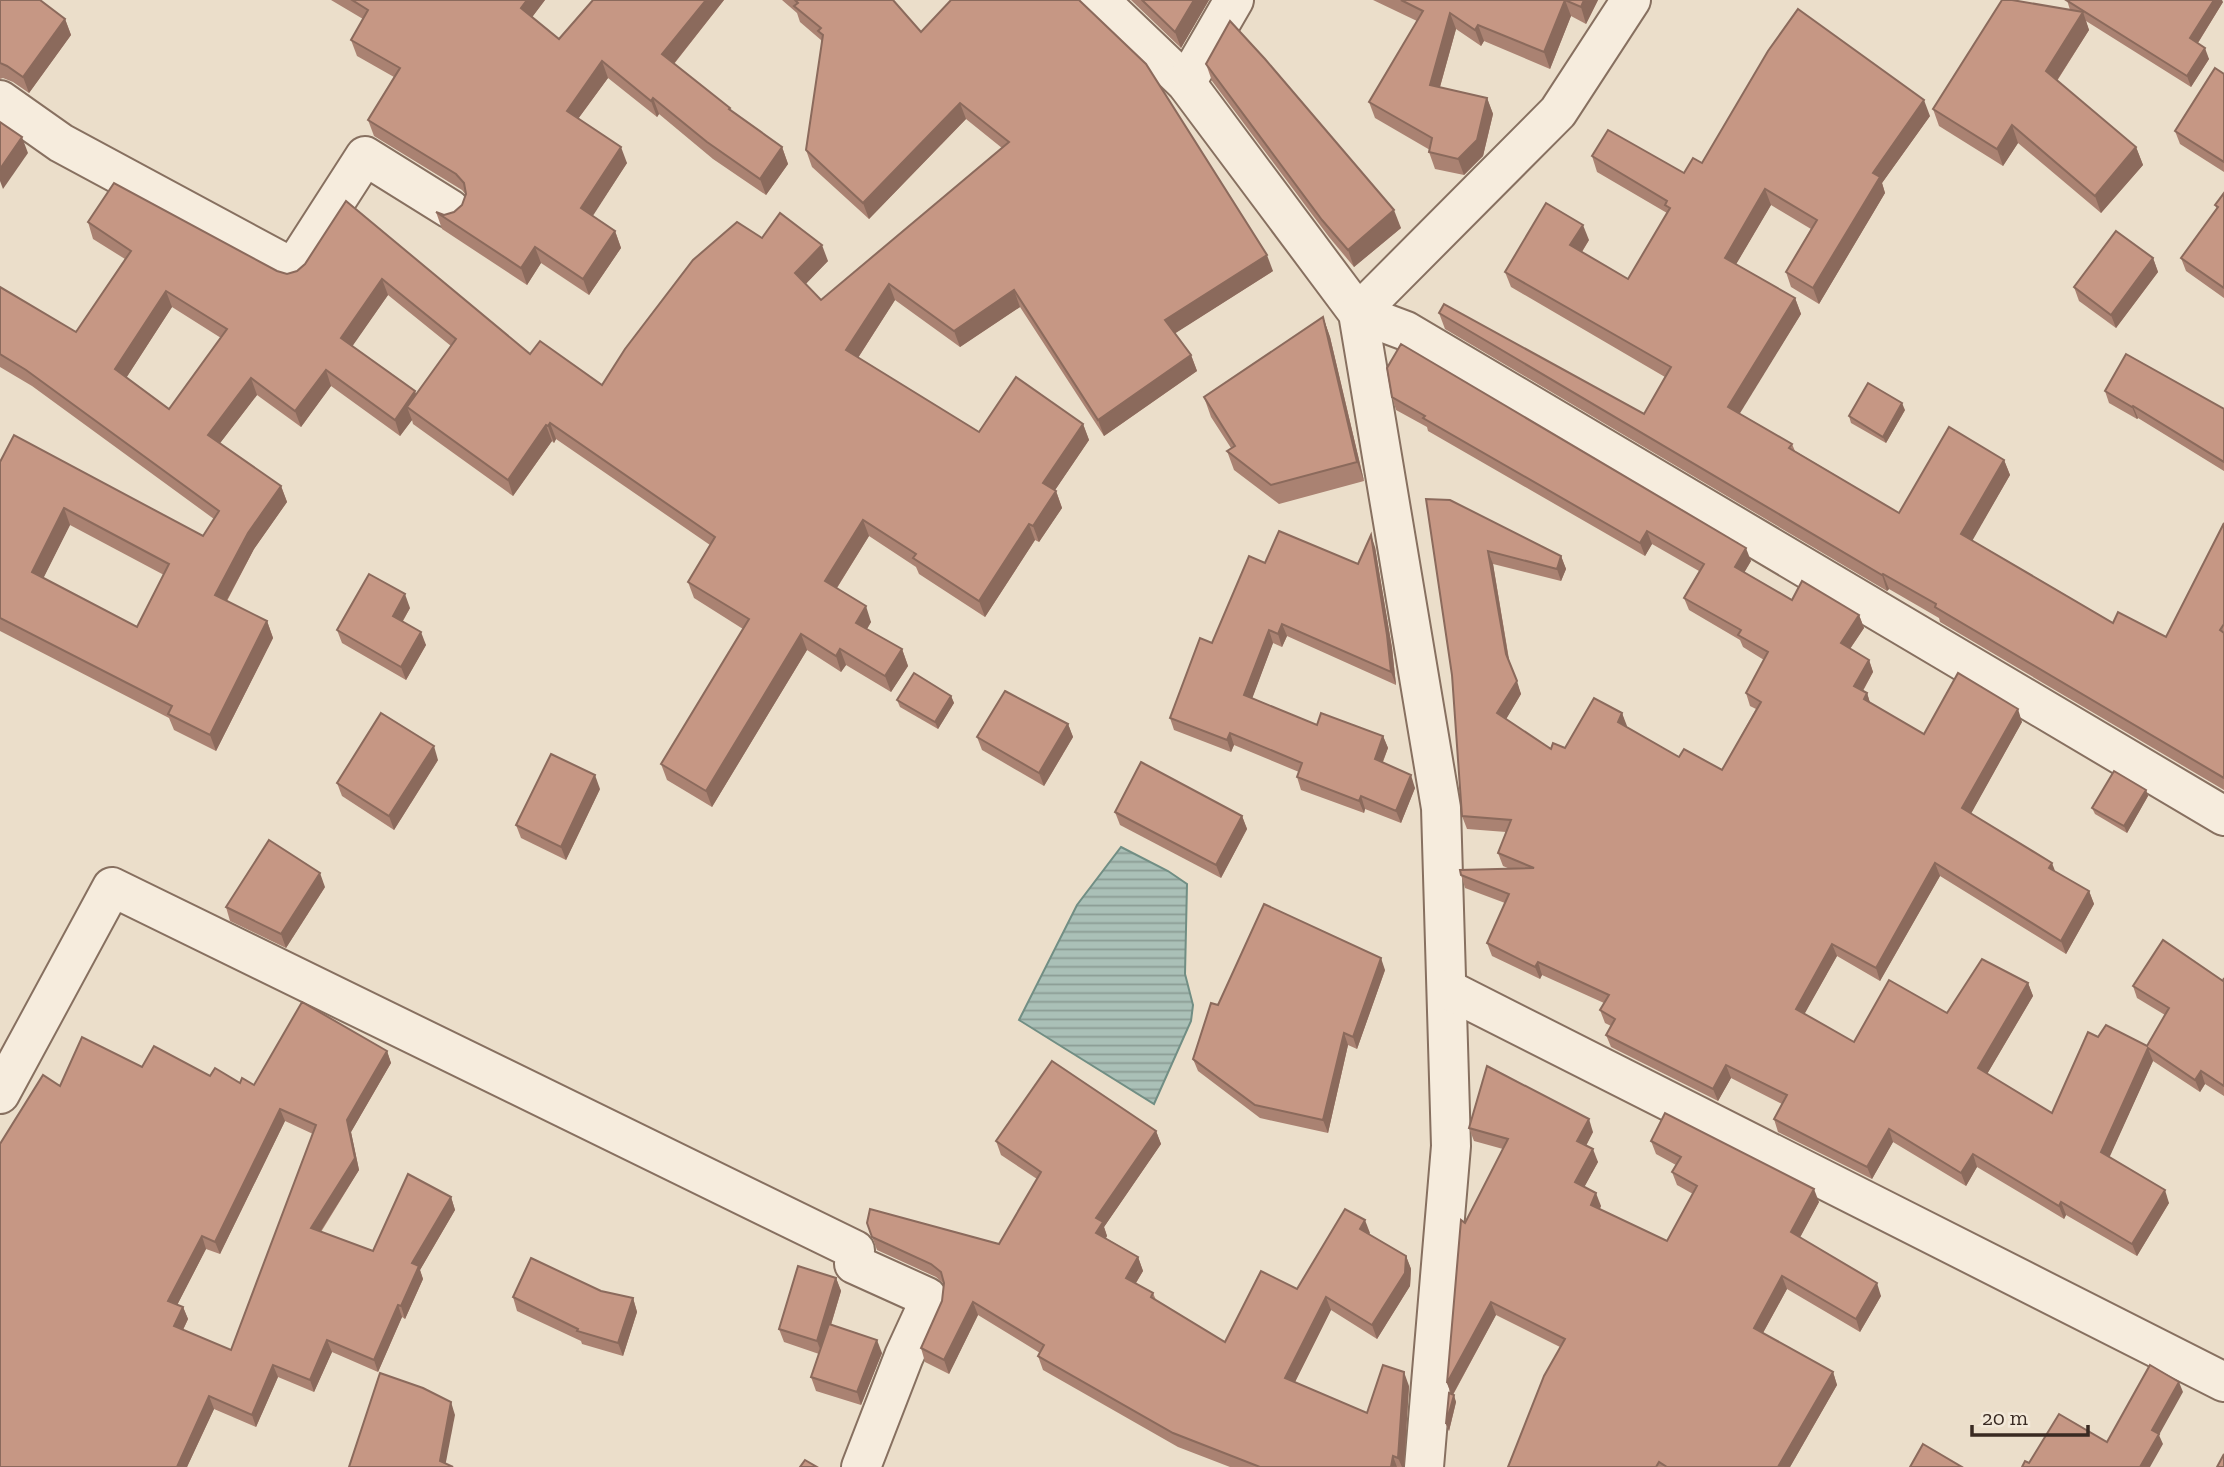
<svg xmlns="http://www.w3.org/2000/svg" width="2224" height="1467" font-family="'Zilla Slab',serif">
	<defs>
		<pattern id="water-rules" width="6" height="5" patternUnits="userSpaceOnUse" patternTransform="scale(1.75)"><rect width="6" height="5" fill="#aac0b7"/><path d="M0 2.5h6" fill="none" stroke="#8b9c94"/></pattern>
	</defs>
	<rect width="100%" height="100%" fill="#ebdeca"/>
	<polygon fill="url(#water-rules)" stroke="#718e84" stroke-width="2" points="1121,847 1168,871 1187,884 1185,974 1193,1005 1191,1021 1154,1104 1019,1020 1077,905"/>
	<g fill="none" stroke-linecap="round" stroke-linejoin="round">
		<defs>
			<g id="minor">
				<polyline points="1099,0 1186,83 1358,313 1441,808 1451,1146 1424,1467"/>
				<polyline points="1631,0 1558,112 1358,313 1406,331 2224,816"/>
				<polyline points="1186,83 1234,0"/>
				<polyline points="0,100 61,143 293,268 365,156 450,209"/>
				<polyline points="1447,989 2224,1382"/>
				<polyline points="0,1094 112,887 855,1250 854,1264 927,1297 927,1306 904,1356 861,1467"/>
			</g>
		</defs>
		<use href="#minor" stroke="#877060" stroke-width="42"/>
		<use href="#minor" stroke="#f6ecdd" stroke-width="38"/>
	</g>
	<g fill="#aa8272" fill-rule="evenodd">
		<polygon points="0,0 65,19 71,35 29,93 13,82 3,78 0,79"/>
		<polygon points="331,0 545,0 532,17 559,39 593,0 724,0 674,64 731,111 782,147 788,164 766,195 713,159 659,114 657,117 608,78 578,119 627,163 592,216 615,231 621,248 589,295 541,263 527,285 442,229 436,212 444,215 454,212 462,205 466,195 462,190 374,136 368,120 394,77 357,56 351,40 363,19"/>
		<path d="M782,0H893L921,32L1273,271L1175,333L1191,355L1197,371L1104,436L1020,307L960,347L895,300L858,358L979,432L1083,424L1089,440L1055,490L1056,491L1062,508L1039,542L1035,540L985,617L919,574L916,567L869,536L837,588L871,622L867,629L902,649L908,666L891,692L846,665L841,672L807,650L712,807L667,780L661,764L743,629L694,598L688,582L710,545L556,439L554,443L552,441L513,496L413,424L412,420L400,436L331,386L301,427L257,395L220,443L281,486L287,502L254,549L227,601L267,621L273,638L216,751L174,730L169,718L0,631V462L203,536L214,519L32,386L0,367V287L76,332L125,259L93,239L88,222L287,274L297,271L305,264L346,201L530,354L602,385L762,238L828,261L805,284L821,300L1002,148L966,119L869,219L812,167L806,150L822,42L821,40L800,22L797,13ZM388,295L451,346L416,395L352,346ZM172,307L221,338L169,409L126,378ZM70,525L164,575L137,627L43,578Z"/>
		<polygon points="1131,0 1209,0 1181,48"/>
		<polygon points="1373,0 1598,0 1586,24 1571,16 1550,69 1484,41 1481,46 1456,29 1440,87 1487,98 1493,114 1483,156 1464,175 1435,169 1429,152 1430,150 1375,118 1369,102 1417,21"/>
		<polygon points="2067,0 2223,2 2198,43 2209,59 2191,87 2086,21 2089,30 2057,81 2136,147 2143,165 2101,213 2018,143 2003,166 1939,126 1933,109 2070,10"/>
		<polygon points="1206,64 1401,228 1354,267 1329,237 1212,81"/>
		<polygon points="2224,74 2224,172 2180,144 2175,131"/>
		<polygon points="1930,116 1882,183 1885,193 1819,304 1791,287 1786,272 1811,229 1771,205 1736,264 1795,298 1801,314 1739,413 1792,444 1795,451 1899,513 2004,460 2010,475 1972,540 2113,623 2166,637 2224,523 2224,790 1940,622 1939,618 1889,589 1887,591 1445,329 1439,313 1644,414 1665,377 1511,287 1505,272 1589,240 1582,252 1628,279 1667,213 1597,172 1592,156 1684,173 1702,163"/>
		<polygon points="2224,193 2224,298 2186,271 2181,258 2217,209 2215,205"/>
		<polygon points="2153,258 2158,272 2116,328 2079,301 2074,287"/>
		<polygon points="1323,317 1330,337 1364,481 1279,504 1234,470 1227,451 1231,448 1211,417 1204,397"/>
		<polygon points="2105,391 2224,409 2224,471 2138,418 2137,419 2109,403"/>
		<polygon points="1392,397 1751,561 1744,572 1792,600 1859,615 1864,628 1850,649 1869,660 1873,672 1863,691 1867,693 1870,703 1924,734 2022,722 1971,813 2056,872 2089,891 2094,904 2066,954 1940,876 1880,981 1837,956 1804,1014 1854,1042 1947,1013 2028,983 2033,996 1987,1074 2052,1113 2098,1037 2147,1046 2165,1015 2137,998 2133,986 2223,981 2224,978 2224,1096 2205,1084 2200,1092 2153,1061 2109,1157 2169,1203 2137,1256 2066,1215 2064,1219 1977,1167 1966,1186 1893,1142 1872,1179 1778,1132 1774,1119 1782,1104 1731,1078 1718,1101 1611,1047 1606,1035 1611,1026 1605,1023 1600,1010 1604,1003 1542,975 1540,979 1492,956 1487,943 1505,903 1465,888 1461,875 1510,869 1503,866 1498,853 1506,832 1467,829 1462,816 1452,675 1426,499 1561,556 1566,569 1561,581 1493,564 1510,665 1521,694 1506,719 1551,749 1565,748 1622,713 1626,727 1679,757 1722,770 1756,709 1750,706 1746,693 1764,660 1743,647 1740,640 1689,610 1684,598 1699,571 1652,544 1645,556 1428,431 1427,427 1396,410"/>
		<polygon points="1905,410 1886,443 1851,423 1849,416"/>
		<polygon points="1375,547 1392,648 1396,685 1287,636 1282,647 1273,643 1252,698 1317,725 1383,736 1388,748 1383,762 1415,788 1401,823 1365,809 1364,813 1301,790 1297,777 1299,772 1234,745 1231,752 1174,730 1170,718 1212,643 1265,563 1358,564"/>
		<polygon points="410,608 403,621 426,645 406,680 342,643 337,630"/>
		<polygon points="951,696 954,703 938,729 900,707 897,700"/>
		<polygon points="1068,724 1073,737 1044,786 982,750 977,737"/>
		<polygon points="438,760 394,830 342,796 337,783"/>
		<polygon points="600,789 566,860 521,838 516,825"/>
		<polygon points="2146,790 2148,796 2127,833 2095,814 2092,808"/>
		<polygon points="1115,812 1242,816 1247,829 1221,878 1120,825"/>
		<polygon points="325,887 286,948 230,921 226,907"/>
		<polygon points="1385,970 1357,1049 1348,1045 1328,1133 1260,1118 1198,1071 1193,1059 1218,1005"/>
		<path d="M387,1051L391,1063L351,1132L359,1170L321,1232L373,1251L451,1197L455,1210L420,1270L423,1279L405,1319L402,1317L378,1372L332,1352L314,1392L278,1377L256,1427L214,1409L187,1467H0L60,1086L142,1067L210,1076L254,1085ZM285,1121L313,1134L231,1350L183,1330L188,1319L183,1307L177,1305L206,1249L220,1254Z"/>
		<polygon points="1469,1128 1593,1132 1586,1145 1598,1162 1584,1187 1601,1206 1600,1209 1667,1241 1693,1194 1677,1185 1672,1172 1676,1165 1656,1154 1651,1141 1819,1202 1800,1237 1881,1296 1860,1332 1787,1289 1763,1333 1833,1372 1837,1385 1790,1467 1508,1467 1560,1347 1496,1315 1453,1395 1456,1402 1449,1431 1446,1424 1451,1394 1447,1383 1503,1149 1474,1141"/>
		<polygon points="1156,1131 1161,1144 1104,1227 1107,1236 1106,1238 1138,1257 1143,1271 1136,1283 1153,1293 1156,1300 1225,1342 1297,1289 1370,1233 1369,1234 1406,1256 1411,1269 1410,1286 1377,1339 1331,1310 1295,1382 1367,1413 1409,1386 1404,1467 1230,1467 1178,1447 1043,1370 1038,1356 1040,1353 978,1315 949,1374 925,1362 921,1348 942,1301 944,1284 936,1277 877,1250 867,1223 999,1244 1037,1179 1001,1155 996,1141"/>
		<polygon points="836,1278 841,1291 831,1325 882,1353 861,1405 816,1391 811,1377 819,1354 784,1342 779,1329"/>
		<polygon points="601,1291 633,1298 637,1312 623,1356 582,1344 581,1341 517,1311 513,1297"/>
	</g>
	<g fill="#8b6a5c">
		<polygon points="527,0 545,0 527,24 521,8"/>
		<polygon points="706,0 724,0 668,71 662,54"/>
		<polygon points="1194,0 1209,0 1181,48 1175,32"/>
		<polygon points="1565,0 1571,16 1550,69 1544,52"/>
		<polygon points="1584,0 1598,0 1586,24 1581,7"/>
		<polygon points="2214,0 2222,0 2223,2 2194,49 2190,38"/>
		<polygon points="2083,12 2089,30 2052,88 2046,71"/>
		<polygon points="1450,13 1456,29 1436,101 1430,85"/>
		<polygon points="65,19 71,35 29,93 23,77"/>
		<polygon points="1478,25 1484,41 1481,46 1475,30"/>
		<polygon points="2205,48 2209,59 2191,87 2187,76"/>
		<polygon points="602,61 608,78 572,127 567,111"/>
		<polygon points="653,98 659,114 657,117 651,101"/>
		<polygon points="1487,98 1493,114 1483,156 1464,175 1458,159"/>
		<polygon points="1924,100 1930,116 1882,183 1885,193 1819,304 1813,288 1873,173"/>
		<polygon points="960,103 966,119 869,219 863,203"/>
		<polygon points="2012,125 2018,143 2003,166 1997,149"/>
		<polygon points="22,137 28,153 3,189 0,181 0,169"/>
		<polygon points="621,147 627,163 587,225 581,208"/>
		<polygon points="782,147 788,164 766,195 760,179"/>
		<polygon points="2136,147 2143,165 2101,213 2095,196"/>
		<polygon points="1765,189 1771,205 1731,273 1725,258"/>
		<polygon points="1394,210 1401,228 1354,267 1348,250"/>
		<polygon points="1583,225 1589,240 1576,261 1570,245"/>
		<polygon points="615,231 621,248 589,295 583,279"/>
		<polygon points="822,245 828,261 801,289 795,273"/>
		<polygon points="535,247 541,263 527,285 521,268"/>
		<polygon points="1267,255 1273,271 1171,336 1165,320"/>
		<polygon points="2153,258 2158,272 2116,328 2111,315"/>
		<polygon points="382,279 388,295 347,354 341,338"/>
		<polygon points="889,284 895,300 852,367 846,350"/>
		<polygon points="1014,290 1020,307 960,347 954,331"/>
		<polygon points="166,291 172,307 121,386 115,369"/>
		<polygon points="1795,298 1801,314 1734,423 1728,407"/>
		<polygon points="1323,317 1330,337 1364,481 1357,462"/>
		<polygon points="1191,355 1197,371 1104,436 1098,420"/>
		<polygon points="326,370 331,386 301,427 295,411"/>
		<polygon points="251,378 257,395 214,451 208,435"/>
		<polygon points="415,391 421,408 407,407 412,420 400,436 395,420"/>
		<polygon points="1902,403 1905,410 1886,443 1883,437"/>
		<polygon points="2133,406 2138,418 2137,419 2132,407"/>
		<polygon points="550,423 556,439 554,443 548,426"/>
		<polygon points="1083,424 1089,440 1049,499 1043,483"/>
		<polygon points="546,425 552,441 513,496 508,480"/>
		<polygon points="2004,460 2010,475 1967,550 1961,534"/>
		<polygon points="281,486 287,502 254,549 221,611 215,595 248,533"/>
		<polygon points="1056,491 1062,508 1039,542 1033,526"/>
		<polygon points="64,508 70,525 38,589 32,572"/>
		<polygon points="863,520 869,536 831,597 825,581"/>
		<polygon points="1029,524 1035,540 985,617 979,601"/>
		<polygon points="1647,531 1652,544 1645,556 1640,543"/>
		<polygon points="1371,535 1375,547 1392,648 1396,685 1391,672"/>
		<polygon points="1746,548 1751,561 1740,580 1735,567"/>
		<polygon points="1488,551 1493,564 1510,667 1506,654"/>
		<polygon points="1561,556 1566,569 1561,581 1557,569"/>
		<polygon points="1883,574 1889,589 1887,591 1882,575"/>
		<polygon points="405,594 410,608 398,629 393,616"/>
		<polygon points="866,606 871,622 861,639 856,623"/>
		<polygon points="1859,615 1864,628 1845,656 1841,643"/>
		<polygon points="267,621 273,638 216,751 210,735"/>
		<polygon points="1282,624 1287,636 1282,647 1278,634"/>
		<polygon points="1269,630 1273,643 1249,707 1244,695"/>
		<polygon points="421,632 426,645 406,680 401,667"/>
		<polygon points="801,634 807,650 712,807 706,791"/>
		<polygon points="840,649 846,665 841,672 836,656"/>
		<polygon points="902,649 908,666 891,692 885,676"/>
		<polygon points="1869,660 1873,672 1858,699 1854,686"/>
		<polygon points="1517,681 1521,694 1502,726 1497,713"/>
		<polygon points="1867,693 1871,706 1864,699"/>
		<polygon points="951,696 954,703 938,729 935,722"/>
		<polygon points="2018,709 2022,722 1967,821 1962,808"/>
		<polygon points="1622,713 1627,726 1622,734 1618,722"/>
		<polygon points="1068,724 1073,737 1044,786 1039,773"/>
		<polygon points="1230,733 1234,745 1231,752 1227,740"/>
		<polygon points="1383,736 1388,748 1379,771 1375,759"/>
		<polygon points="434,746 438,760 394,830 389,816"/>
		<polygon points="595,775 600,789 566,860 561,847"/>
		<polygon points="1411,775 1415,788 1401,823 1396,811"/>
		<polygon points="2146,790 2148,796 2127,833 2124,826"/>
		<polygon points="1361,796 1365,809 1364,813 1359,801"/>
		<polygon points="1242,816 1247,829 1221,878 1216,865"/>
		<polygon points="1935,863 1940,876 1880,981 1876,968"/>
		<polygon points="2052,863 2057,876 2049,868"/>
		<polygon points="320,873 325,887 286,948 281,934"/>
		<polygon points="2089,891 2094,904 2066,954 2061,941"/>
		<polygon points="1832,944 1837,956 1800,1022 1796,1009"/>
		<polygon points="1381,958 1385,970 1357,1049 1353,1037"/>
		<polygon points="1538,962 1542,975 1540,979 1535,967"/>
		<polygon points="2028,983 2033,996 1983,1081 1978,1068"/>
		<polygon points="1344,1033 1348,1045 1328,1133 1323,1120"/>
		<polygon points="2148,1048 2153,1061 2106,1165 2101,1152"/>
		<polygon points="387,1051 391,1063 351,1132 359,1170 315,1240 311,1228 347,1120"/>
		<polygon points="1726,1065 1731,1078 1718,1101 1713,1089"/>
		<polygon points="2201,1071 2205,1084 2200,1092 2195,1080"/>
		<polygon points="280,1109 285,1121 220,1254 215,1242"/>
		<polygon points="1589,1119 1593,1132 1582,1154 1577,1141"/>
		<polygon points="1889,1129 1893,1142 1872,1179 1867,1167"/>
		<polygon points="1156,1131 1161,1144 1104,1227 1107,1236 1101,1246 1096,1233 1096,1218"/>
		<polygon points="1593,1149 1598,1162 1580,1195 1575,1182"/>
		<polygon points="1973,1154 1977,1167 1966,1186 1961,1173"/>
		<polygon points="1814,1189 1819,1202 1796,1245 1791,1232"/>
		<polygon points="2165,1190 2169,1203 2137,1256 2132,1244"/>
		<polygon points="1596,1193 1601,1206 1595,1217 1591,1205"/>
		<polygon points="451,1197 455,1210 420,1270 423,1279 405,1319 401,1306 412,1263"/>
		<polygon points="2061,1202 2066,1215 2064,1219 2059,1206"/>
		<polygon points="1365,1220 1370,1233 1365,1242 1360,1229"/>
		<polygon points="202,1236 206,1249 173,1313 168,1301"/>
		<polygon points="1406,1256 1411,1269 1410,1286 1377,1339 1372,1325"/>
		<polygon points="1138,1257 1143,1271 1131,1291 1126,1278"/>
		<polygon points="1782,1276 1787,1289 1759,1340 1754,1328"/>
		<polygon points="836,1278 841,1291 822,1354 817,1341"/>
		<polygon points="1877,1283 1881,1296 1860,1332 1856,1319"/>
		<polygon points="1326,1297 1331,1310 1290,1392 1285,1378"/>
		<polygon points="633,1298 637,1312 623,1356 618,1343"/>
		<polygon points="973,1302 978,1315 949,1374 944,1360"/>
		<polygon points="1491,1302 1496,1315 1452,1396 1447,1383"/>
		<polygon points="398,1305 402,1317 378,1372 374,1360"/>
		<polygon points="183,1307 188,1319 179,1338 174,1326"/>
		<polygon points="327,1340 332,1352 314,1392 310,1380"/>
		<polygon points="877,1340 882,1353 861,1405 857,1392"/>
		<polygon points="273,1365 278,1377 256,1427 252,1415"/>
		<polygon points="1404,1372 1409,1386 1404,1467 1402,1467 1398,1458"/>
		<polygon points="1833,1372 1837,1385 1790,1467 1778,1467"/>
		<polygon points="2179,1382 2183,1392 2159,1435 2163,1444 2150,1467 2140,1467 2152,1430"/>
		<polygon points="1454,1395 1456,1402 1449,1431 1446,1424"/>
		<polygon points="209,1396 214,1409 187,1467 177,1467"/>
		<polygon points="451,1402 455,1415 445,1467 440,1461"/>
		<polygon points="1393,1456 1397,1467 1391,1467"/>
	</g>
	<g fill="#c69784" stroke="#8b6a5c" stroke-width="2" fill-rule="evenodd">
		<polygon points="0,0 40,0 65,19 23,77 7,66 0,63"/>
		<polygon points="352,0 527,0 521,8 559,39 593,0 706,0 662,54 730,108 729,109 782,147 760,179 707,142 653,98 651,101 602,61 567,111 621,147 581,208 615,231 583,279 535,247 521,268 436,212 444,215 454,212 462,205 466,194 464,183 456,174 368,120 400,68 351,40 368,10"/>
		<path d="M795,0H893L921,32L951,0H1079L1146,64L1267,255L1165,320L1191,355L1098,420L1014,290L954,331L889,284L846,350L979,432L1016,377L1083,424L1043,483L1056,491L1033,526L1029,524L979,601L913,558L916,554L863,520L825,581L866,606L856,623L902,649L885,676L840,649L836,656L801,634L706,791L661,764L749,619L688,582L715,537L550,423L548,426L546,425L508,480L407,407L456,339L382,279L341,338L415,391L395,420L326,370L295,411L251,378L208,435L281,486L248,533L215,595L267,621L210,735L168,714L172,706L0,618V462L14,435L203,536L219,511L26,370L0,354V287L76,332L131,251L88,222L114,183L277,271L287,274L297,271L305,264L346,201L530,354L540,341L602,385L625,349L693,260L737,222L762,238L780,213L822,245L795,273L821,300L1009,142L960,103L863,203L806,150L823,35L818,31L821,28L794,6L798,3ZM166,291L227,329L169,409L115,369ZM64,508L169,564L137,627L32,572Z"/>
		<polygon points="1142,0 1194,0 1175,32"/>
		<polygon points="1401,0 1565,0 1544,52 1478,25 1475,30 1450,13 1430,85 1487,98 1477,140 1458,159 1429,152 1432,138 1369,102 1423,11"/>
		<polygon points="1565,0 1584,0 1581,7"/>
		<polygon points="2002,0 2012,0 2083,12 2046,71 2136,147 2095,196 2012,125 1997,149 1933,109"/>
		<polygon points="2066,0 2214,0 2190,38 2205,48 2187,76"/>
		<polygon points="1798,9 1924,100 1873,173 1880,177 1813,288 1786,272 1817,220 1765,189 1725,258 1795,298 1728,407 1792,444 1789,448 1899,513 1949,427 2004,460 1961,534 2113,623 2118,612 2166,637 2224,523 2224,624 2220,630 2224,633 2224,778 1935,607 1936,604 1883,574 1882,575 1439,313 1444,304 1644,414 1671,367 1505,272 1546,203 1583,225 1570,245 1628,279 1670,208 1665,205 1667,201 1592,156 1608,130 1684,173 1693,158 1702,163 1768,51"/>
		<polygon points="1230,21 1265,59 1394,210 1348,250 1322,220 1206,64"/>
		<polygon points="2215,68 2224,74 2224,162 2175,131"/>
		<polygon points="0,122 22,137 0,169"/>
		<polygon points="2224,193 2224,288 2181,258 2218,207 2215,205"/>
		<polygon points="2116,231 2153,258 2111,315 2074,287"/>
		<polygon points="1323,317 1357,462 1271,485 1227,451 1235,446 1204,397"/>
		<polygon points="1401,344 1746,548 1735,567 1792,600 1802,581 1859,615 1841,643 1869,660 1854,686 1867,693 1864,699 1924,734 1958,673 2018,709 1962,808 2052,863 2049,868 2089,891 2061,941 1935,863 1876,968 1832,944 1796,1009 1854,1042 1889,980 1947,1013 1982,959 2028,983 1978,1068 2052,1113 2088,1032 2098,1037 2106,1025 2147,1046 2169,1008 2133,986 2163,940 2223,981 2224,978 2224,1086 2201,1071 2195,1080 2148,1048 2101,1152 2165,1190 2132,1244 2061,1202 2059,1206 1973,1154 1961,1173 1889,1129 1867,1167 1774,1119 1787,1095 1726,1065 1713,1089 1606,1035 1615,1019 1600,1010 1609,995 1538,962 1535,967 1487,943 1509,894 1461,875 1460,870 1534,868 1498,853 1511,820 1462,816 1452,675 1426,499 1450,500 1561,556 1557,569 1488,551 1506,654 1517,681 1497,713 1551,749 1553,743 1565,748 1594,698 1622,713 1618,722 1679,757 1684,749 1722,770 1761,702 1746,693 1768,652 1738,635 1741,630 1684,598 1704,564 1647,531 1640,543 1423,418 1425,416 1392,397 1387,368"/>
		<polygon points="2126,354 2224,409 2224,462 2133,406 2132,407 2105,391"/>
		<polygon points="1868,383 1902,403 1883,437 1849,416"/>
		<polygon points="1279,531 1358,564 1371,535 1387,635 1391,672 1282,624 1278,634 1269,630 1244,695 1317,725 1321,713 1383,736 1375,759 1411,775 1396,811 1361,796 1359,801 1297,777 1302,763 1230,733 1227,740 1170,718 1200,638 1212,643 1249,556 1265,563"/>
		<polygon points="369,574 405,594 393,616 421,632 401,667 337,630"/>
		<polygon points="914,673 951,696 935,722 897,700"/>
		<polygon points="1005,691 1068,724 1039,773 977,737"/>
		<polygon points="381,713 434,746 389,816 337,783"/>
		<polygon points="551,754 595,775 561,847 516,825"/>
		<polygon points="1141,762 1242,816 1216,865 1115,812"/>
		<polygon points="2114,771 2146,790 2124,826 2092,808"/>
		<polygon points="269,840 320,873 281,934 226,907"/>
		<polygon points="1264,904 1381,958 1353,1037 1344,1033 1323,1120 1255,1105 1193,1059 1211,1003 1218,1005"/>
		<path d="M302,1002L387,1051L347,1120L355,1158L311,1228L373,1251L408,1174L451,1197L412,1263L419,1266L401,1306L398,1305L374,1360L327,1340L310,1380L273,1365L252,1415L209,1396L177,1467H0V1144L43,1075L60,1086L82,1037L142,1067L154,1046L210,1076L215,1068L240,1083L242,1078L254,1085ZM280,1109L316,1125L231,1350L174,1326L183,1307L168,1301L202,1236L215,1242Z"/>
		<polygon points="1052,1061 1156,1131 1096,1218 1103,1222 1096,1233 1138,1257 1126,1278 1153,1293 1151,1297 1225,1342 1261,1271 1297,1289 1345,1209 1365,1220 1360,1229 1406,1256 1405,1273 1372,1325 1326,1297 1285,1378 1367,1413 1383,1365 1404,1372 1398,1458 1393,1456 1391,1467 1260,1467 1173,1433 1038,1356 1044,1345 973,1302 944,1360 921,1348 942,1301 944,1283 941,1272 931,1264 872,1237 867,1223 870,1209 999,1244 1041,1172 996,1141"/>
		<polygon points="1487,1066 1589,1119 1577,1141 1593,1149 1575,1182 1596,1193 1591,1205 1667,1241 1697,1186 1672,1172 1681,1157 1651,1141 1665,1113 1814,1189 1791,1232 1877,1283 1856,1319 1782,1276 1754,1328 1833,1372 1778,1467 1667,1467 1659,1462 1656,1467 1508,1467 1544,1376 1565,1339 1491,1302 1447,1383 1461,1220 1465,1223 1508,1139 1469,1128"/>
		<polygon points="531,1258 601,1291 633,1298 618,1343 577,1331 578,1329 513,1297"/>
		<polygon points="798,1266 836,1278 817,1341 779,1329"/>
		<polygon points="829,1324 877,1340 857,1392 811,1377"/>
		<polygon points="2150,1365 2179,1382 2152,1430 2159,1434 2140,1467 2022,1467 2025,1461 2029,1463 2059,1414 2107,1442"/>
		<polygon points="380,1373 423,1388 451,1402 440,1461 453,1467 349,1467"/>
		<polygon points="1449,1393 1454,1395 1446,1424"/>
		<polygon points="1923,1444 1962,1467 1910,1467"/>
		<polygon points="2224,1454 2224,1467 2217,1467"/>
		<polygon points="805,1460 817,1467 800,1467"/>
	</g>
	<path d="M1972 1425v10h116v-10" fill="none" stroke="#392a22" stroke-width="3.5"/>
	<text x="1982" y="1425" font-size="21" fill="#392a22" stroke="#f3e9d9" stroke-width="5" paint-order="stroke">20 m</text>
</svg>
